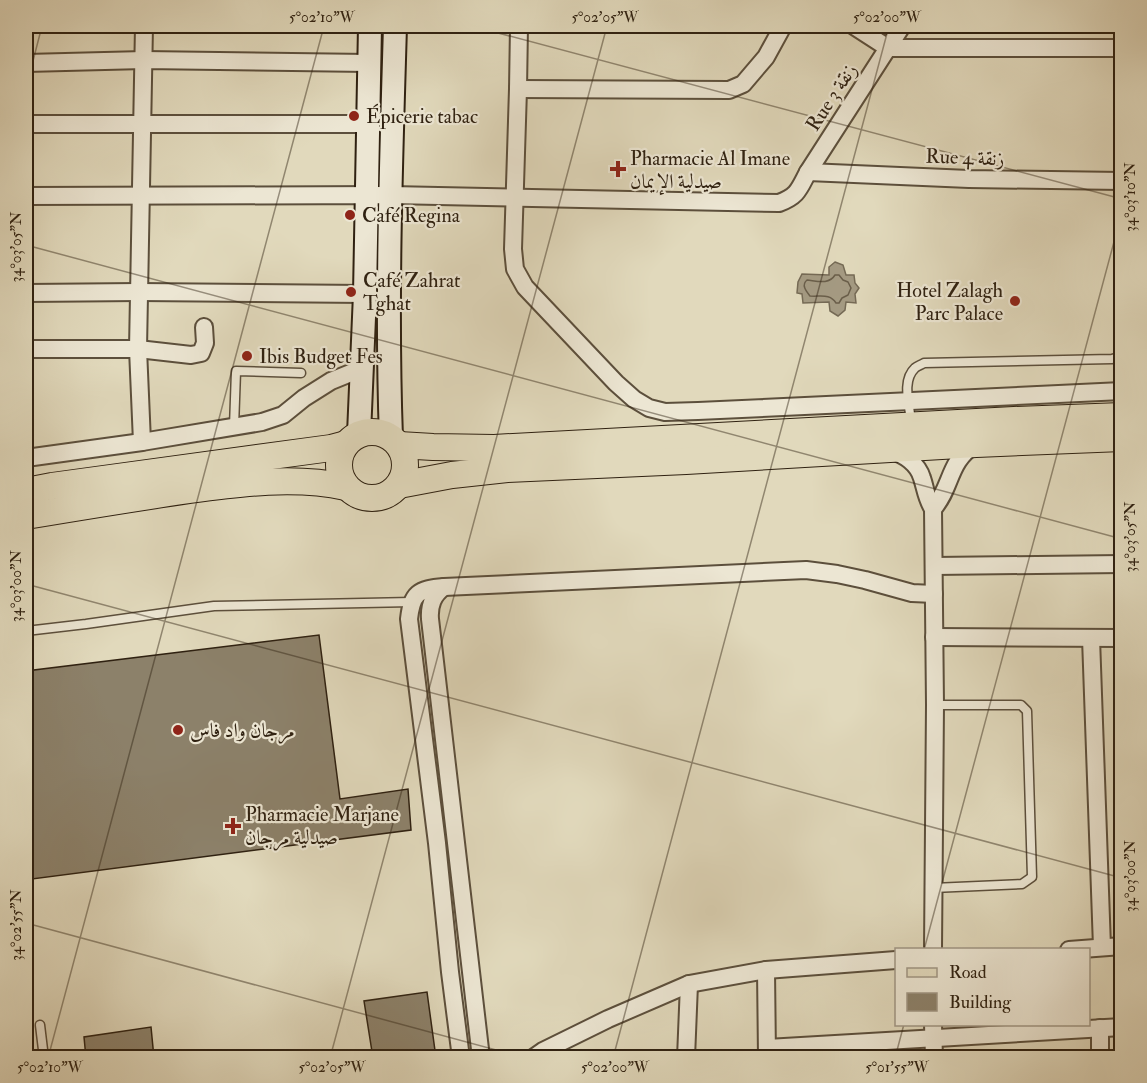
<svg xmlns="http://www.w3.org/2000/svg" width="1147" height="1083" font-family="'IM FELL Double Pica',Amiri,serif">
	<rect width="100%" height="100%" fill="#e1d9bc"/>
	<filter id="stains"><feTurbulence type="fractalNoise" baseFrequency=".00333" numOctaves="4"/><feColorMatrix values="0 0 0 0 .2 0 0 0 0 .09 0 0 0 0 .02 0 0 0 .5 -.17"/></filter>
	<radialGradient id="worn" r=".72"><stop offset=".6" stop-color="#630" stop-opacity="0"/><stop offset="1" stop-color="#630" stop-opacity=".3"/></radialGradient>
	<polygon fill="#c3ba9f" stroke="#796e58" stroke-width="1.5" points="1118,210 1121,210 1121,284 1119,284"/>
	<polygon fill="#a49a82" stroke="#756a55" stroke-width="1.5" points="835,262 843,265 846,275 854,275 855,283 859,288 855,294 856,303 846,302 845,310 838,316 830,311 829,302 803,303 802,294 797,293 798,282 802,274 829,275 829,267"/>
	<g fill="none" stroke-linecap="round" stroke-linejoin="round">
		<path stroke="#6a5e4a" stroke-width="1.5" d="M835,275H839L843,280L848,282L851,288L848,295L842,298L839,303H836C830,293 820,297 810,296C806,291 801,285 807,280C817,281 829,285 835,275Z"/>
	</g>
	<g fill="#8c816a" stroke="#2f2111" stroke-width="1.5">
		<polygon points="319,635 340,799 408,789 411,830 32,879 26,826 26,671"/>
		<polygon points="427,992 436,1058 373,1058 364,1001"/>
		<polygon points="151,1027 154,1058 86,1058 84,1037"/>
	</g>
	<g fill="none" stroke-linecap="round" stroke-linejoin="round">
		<defs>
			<g id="lane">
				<path d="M911,422C910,406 901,381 915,368C917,366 921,365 924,363L1112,359L1122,356"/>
				<polyline points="234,427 236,371 301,373"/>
				<polyline points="26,631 86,624 214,606 412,602"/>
				<polyline points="933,888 1022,884 1032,877 1027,711 1021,705 935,705"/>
				<polyline points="40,1025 44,1058"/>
			</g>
			<g id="street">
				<polyline points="519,26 518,89 513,249 515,269 525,287 616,383 634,399 649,408 665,412 698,411 1122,391"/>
				<polyline points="854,26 888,48 1122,48"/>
				<polyline points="26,63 144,60 369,63"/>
				<polyline points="518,89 729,90 743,84 766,57 783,26"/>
				<polyline points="26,124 369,124"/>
				<polyline points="808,172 969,179 1122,181"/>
				<path d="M26,196L391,195L779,203C798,196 799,189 808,172L902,26"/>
				<polyline points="26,293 139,292 365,294"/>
				<polyline points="26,349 138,349 191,355 201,353 205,343 204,327"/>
				<polyline points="142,442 138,349 144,26"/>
				<path d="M891,451C904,454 918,464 922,478C926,490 926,498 933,509L935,705L933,950"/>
				<polyline points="26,458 142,442 262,422 283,415 304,398 331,381 363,368"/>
				<path d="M933,509C953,486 947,462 976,444"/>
				<polyline points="934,566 1122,564"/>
				<path d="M444,587C433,595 429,605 430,619L481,1058"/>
				<polyline points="934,637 1122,638"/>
				<polyline points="1091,638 1102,947"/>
				<polyline points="1069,950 1122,946"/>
				<polyline points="766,970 767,1057"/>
				<polyline points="933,1024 934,1058"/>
				<polyline points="1100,1028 1100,1058"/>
				<polyline points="767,1048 1122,1027"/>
				<path d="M461,1058L450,972L437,843L409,619C412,593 418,589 444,587L806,570L837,574L865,580L912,593L934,594"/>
				<polyline points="533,1058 543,1051 608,1019 689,984 766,970 896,960"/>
				<polyline points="686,1058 689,984"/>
			</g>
			<g id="secondary">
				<polyline points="359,434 365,294 370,26"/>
				<path d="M391,438C386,301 391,163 395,26"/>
			</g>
			<g id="primary">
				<circle cx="372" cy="465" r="33"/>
				<polyline points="399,445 433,447 494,448 1014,420 1122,416"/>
				<polyline points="399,485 452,475 507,469 686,461 976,444 1122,438"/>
				<polyline points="26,491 52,486 331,448 346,444"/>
				<path d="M26,516C80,507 135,498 190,490C241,483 295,476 346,487"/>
			</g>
		</defs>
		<use href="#lane" stroke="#5c4f3c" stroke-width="11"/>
		<use href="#street" stroke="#5c4f3c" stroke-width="20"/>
		<use href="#secondary" stroke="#2f2111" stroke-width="26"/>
		<use href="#primary" stroke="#2f2111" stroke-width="28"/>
		<use href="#lane" stroke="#ece6d3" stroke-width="8"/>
		<use href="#street" stroke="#ece6d3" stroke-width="16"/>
		<use href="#secondary" stroke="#ece6d3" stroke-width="22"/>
		<use href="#primary" stroke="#e1d9bc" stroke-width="26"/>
	</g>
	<path fill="none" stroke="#2f2111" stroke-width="1.5" stroke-opacity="0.45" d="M472,26L1122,199M26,88L42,26M26,245L1122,539M26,584L1122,878M26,923L526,1058M924,950L1122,212M48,1058L324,26M330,1058L607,26M613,1058L889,26M895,1058L904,1024"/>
	<g fill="#8f2418" stroke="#ece6d3" stroke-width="2">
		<circle cx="354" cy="116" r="6"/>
		<path d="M615 160h6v6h6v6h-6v6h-6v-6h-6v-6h6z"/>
		<circle cx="350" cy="215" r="6"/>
		<circle cx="351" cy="292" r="6"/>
		<circle cx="1015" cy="301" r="6"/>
		<circle cx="247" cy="356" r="6"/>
		<circle cx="178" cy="730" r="6"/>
		<path d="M230 817h6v6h6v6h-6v6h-6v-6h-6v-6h6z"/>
	</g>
	<g text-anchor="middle" stroke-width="4.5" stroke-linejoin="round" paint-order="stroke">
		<g font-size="20" fill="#2f2111" stroke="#ece6d3">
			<text transform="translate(831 97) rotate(-57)" y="7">Rue 3 زنقة</text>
			<text transform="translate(965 157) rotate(2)" y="7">Rue 4 زنقة</text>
		</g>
		<g font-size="20" fill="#2f2111" stroke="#ece6d3" text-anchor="start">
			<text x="366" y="123">Épicerie tabac</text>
			<text x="630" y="165">Pharmacie Al Imane<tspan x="630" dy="23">صيدلية الإيمان</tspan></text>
			<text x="362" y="222">Café Regina</text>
			<text x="363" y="287">Café Zahrat<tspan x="363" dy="23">Tghat</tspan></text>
			<text x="1003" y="297" text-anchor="end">Hotel Zalagh<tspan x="1003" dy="23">Parc Palace</tspan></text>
			<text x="259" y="363">Ibis Budget Fes</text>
			<text x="190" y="737">مرجان واد فاس</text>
			<text x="245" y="821">Pharmacie Marjane<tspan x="245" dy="23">صيدلية مرجان</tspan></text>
		</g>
	</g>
	<rect width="1147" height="1083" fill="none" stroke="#e1d9bc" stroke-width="66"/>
	<rect x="895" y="948" width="195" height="78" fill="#ece6d3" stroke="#a09785" stroke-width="1.5"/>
	<rect x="907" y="968" width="30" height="9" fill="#e1d9bc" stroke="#a09785" stroke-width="1.5"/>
	<text x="949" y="978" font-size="18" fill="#2f2111">Road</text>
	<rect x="907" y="993" width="30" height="18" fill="#8c816a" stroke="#a09785" stroke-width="1.5"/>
	<text x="949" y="1008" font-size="18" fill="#2f2111">Building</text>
	<rect x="33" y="33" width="1081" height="1017" fill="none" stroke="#2f2111" stroke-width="2"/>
	<g font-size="15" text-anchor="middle" fill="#2f2111">
		<text x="322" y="22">5°02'10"W</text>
		<text x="605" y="22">5°02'05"W</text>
		<text x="887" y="22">5°02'00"W</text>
		<text transform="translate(1130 197) rotate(-90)" y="5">34°03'10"N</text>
		<text transform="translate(16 247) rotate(-90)" y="5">34°03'05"N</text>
		<text transform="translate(1130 537) rotate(-90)" y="5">34°03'05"N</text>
		<text transform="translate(16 586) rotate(-90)" y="5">34°03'00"N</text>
		<text transform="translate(1130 876) rotate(-90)" y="5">34°03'00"N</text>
		<text transform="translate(16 925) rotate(-90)" y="5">34°02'55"N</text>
		<text x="50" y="1072">5°02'10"W</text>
		<text x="332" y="1072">5°02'05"W</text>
		<text x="615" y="1072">5°02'00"W</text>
		<text x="897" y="1072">5°01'55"W</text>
	</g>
	<rect width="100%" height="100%" filter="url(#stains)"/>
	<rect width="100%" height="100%" fill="url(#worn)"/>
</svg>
